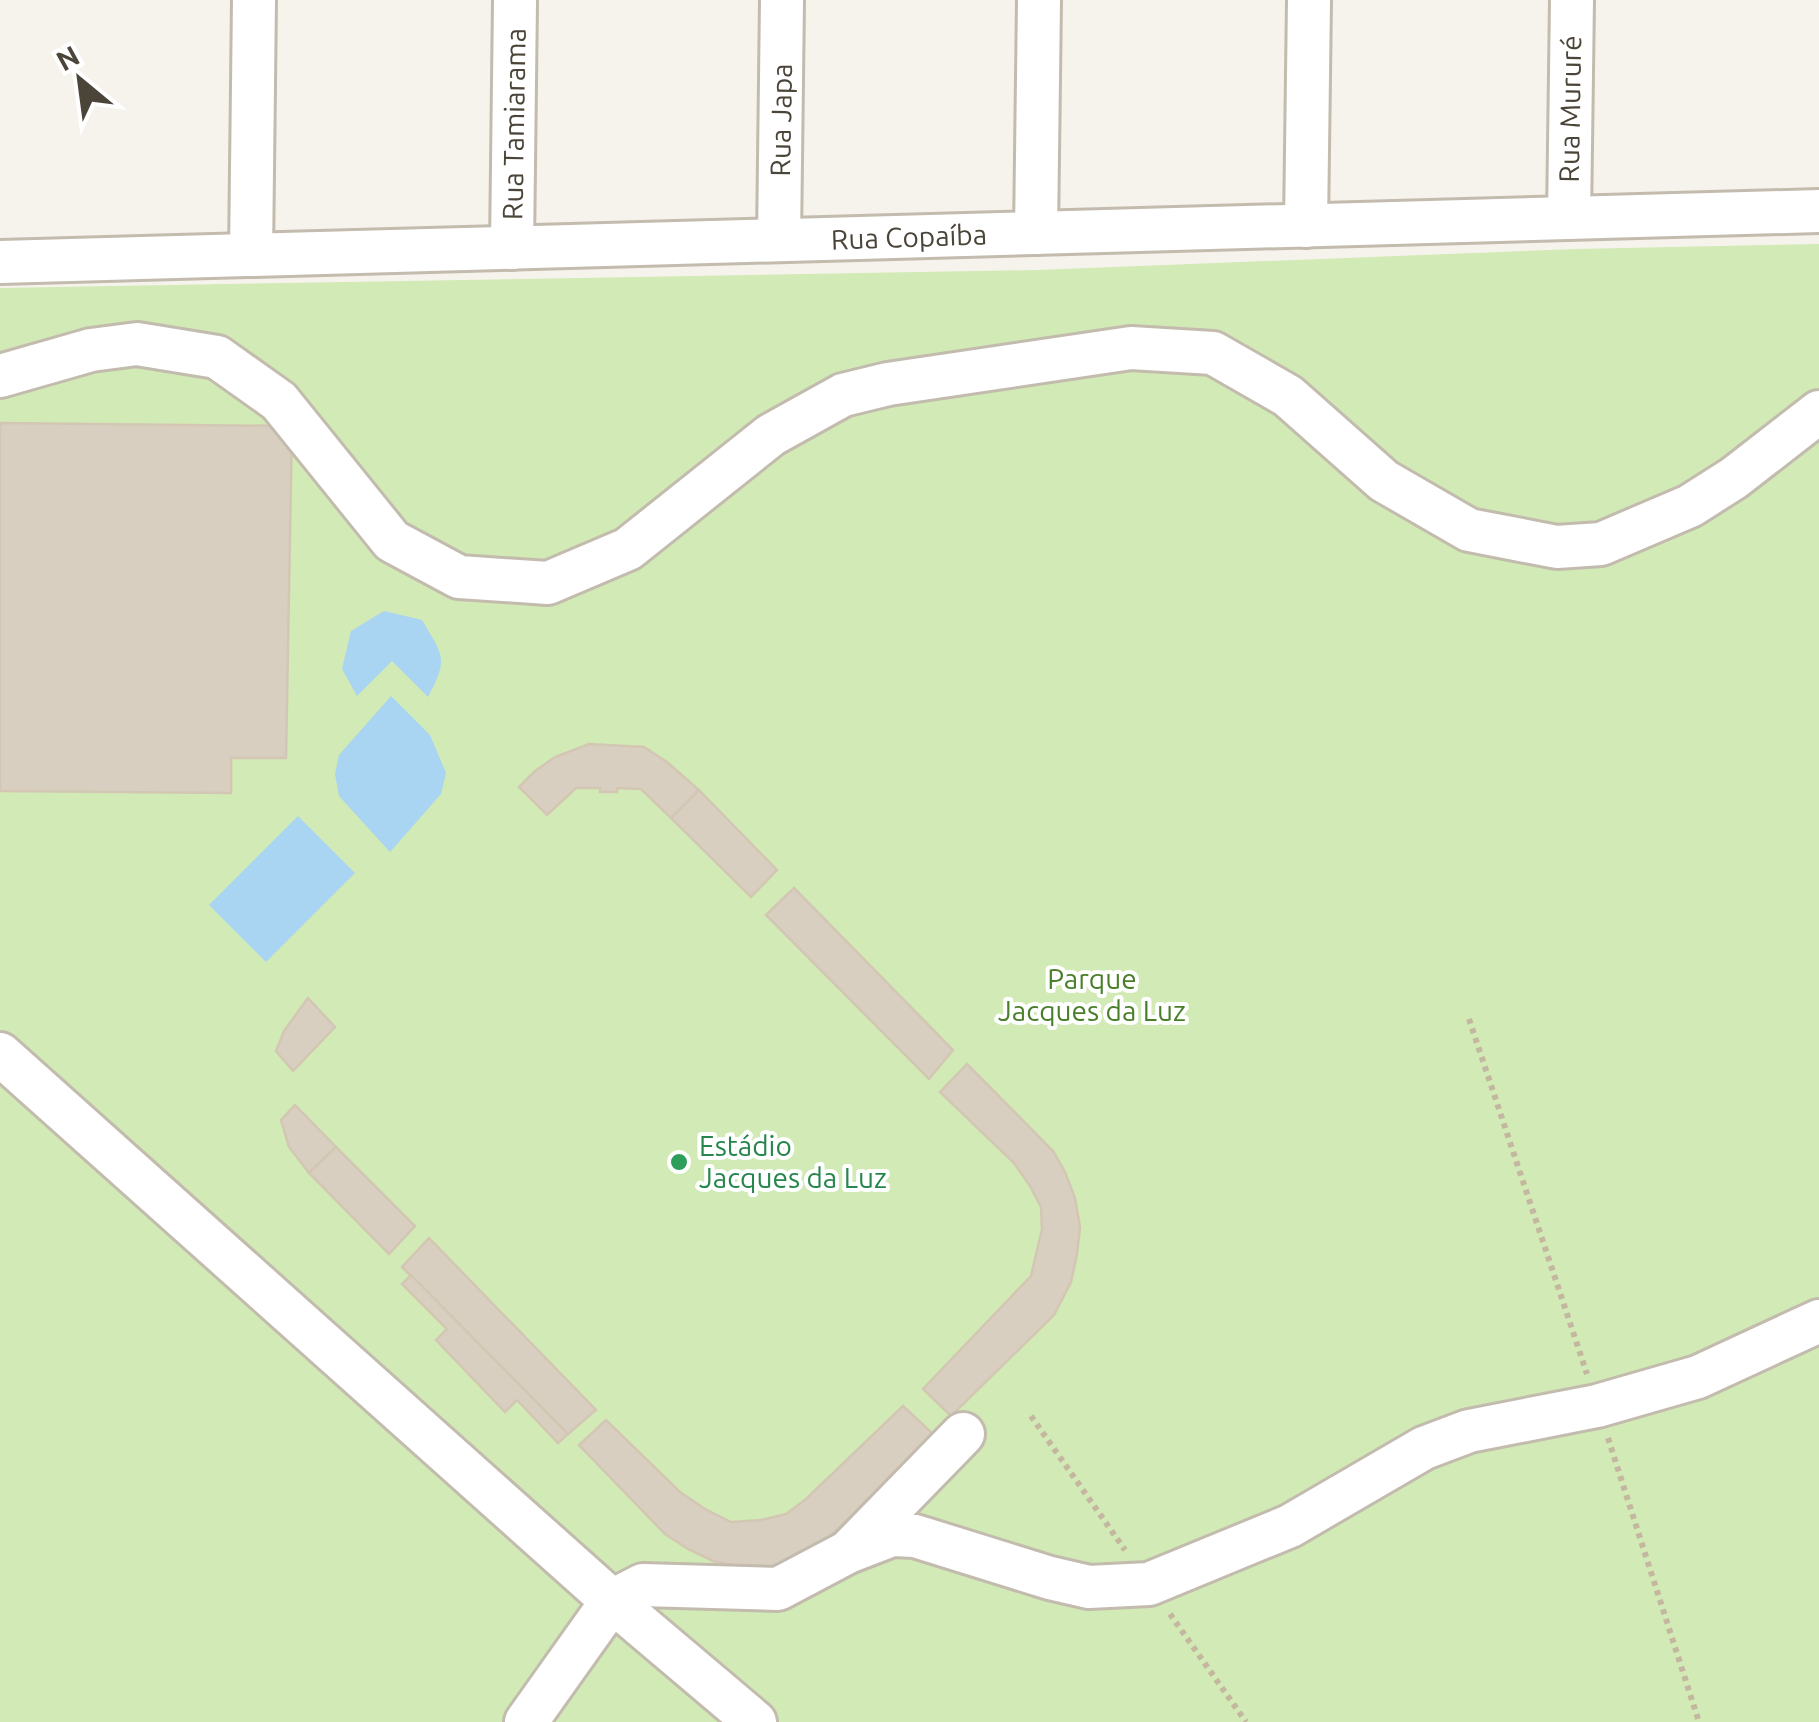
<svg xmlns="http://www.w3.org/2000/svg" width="1819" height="1722" font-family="Ubuntu,sans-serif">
	<rect width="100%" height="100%" fill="#f6f3ec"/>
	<polygon fill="#d2eab5" points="1819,244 1819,1722 0,1722 0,288 1038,270 1575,249"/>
	<g fill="#a9d4f2">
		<path d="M384,611L422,620C443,656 449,658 428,697L392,661L357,696L342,669L351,631Z"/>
		<polygon points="391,696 430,735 446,773 441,794 390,852 339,796 335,774 339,755"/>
		<polygon points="298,816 355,873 266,962 209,905"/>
	</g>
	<g fill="#d8cfc1" stroke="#d3c7b4" stroke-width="2.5">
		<polygon points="0,423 292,426 286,758 231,758 231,793 0,791"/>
		<polygon points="589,744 644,747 667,762 699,790 671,818 641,789 617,788 617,792 600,792 600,788 576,788 547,815 519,787 535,771 555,757"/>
		<polygon points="699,790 777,870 751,897 671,818"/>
		<polygon points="794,888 953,1050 929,1079 766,915"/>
		<polygon points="308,998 335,1027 293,1071 276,1051 284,1031"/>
		<polygon points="967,1064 1053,1151 1065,1172 1075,1198 1080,1227 1077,1254 1071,1282 1054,1315 951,1416 923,1389 1031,1276 1042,1229 1041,1207 1030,1186 1014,1163 940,1092"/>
		<polygon points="295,1105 336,1147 309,1173 289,1147 281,1120"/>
		<polygon points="336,1147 415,1226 389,1254 309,1173"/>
		<polygon points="429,1238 596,1410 568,1434 402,1267"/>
		<polygon points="411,1275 568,1434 558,1443 517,1400 505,1412 436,1340 447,1329 402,1284"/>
		<polygon points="903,1406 933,1434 830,1537 802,1556 772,1566 742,1567 713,1561 688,1549 665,1534 579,1445 606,1420 680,1492 705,1509 731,1522 761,1520 786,1514 806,1499"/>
	</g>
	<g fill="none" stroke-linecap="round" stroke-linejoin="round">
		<defs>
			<g id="minor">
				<polyline points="1569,218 1572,0"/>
				<polyline points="1306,226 1309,0"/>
				<polyline points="1036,233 1039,0"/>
				<polyline points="779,240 782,0"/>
				<polyline points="512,248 515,0"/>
				<polyline points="251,255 254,0"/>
				<polyline points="0,262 1819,211"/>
				<polyline points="0,376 91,350 137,344 217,357 279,401 392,541 459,577 548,583 628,549 771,435 843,395 888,384 1131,348 1213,353 1288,396 1384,481 1469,530 1557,547 1601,544 1690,506 1734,478 1819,412"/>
				<polyline points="0,1054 612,1601 755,1722"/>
				<polyline points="852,1548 963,1434"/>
				<polyline points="526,1722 612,1601 643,1585 778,1589 848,1552 892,1535 915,1536 1050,1578 1089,1587 1149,1584 1290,1526 1424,1448 1469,1431 1597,1406 1698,1377 1819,1321"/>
			</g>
		</defs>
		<use href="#minor" stroke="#c2bbae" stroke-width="48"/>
		<g stroke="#c4b79f" stroke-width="6" stroke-dasharray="5 5" stroke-linecap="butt">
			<polyline points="1469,1019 1587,1374"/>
			<polyline points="1031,1416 1125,1550"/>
			<polyline points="1608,1438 1699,1722"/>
			<polyline points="1170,1614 1246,1722"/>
		</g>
		<use href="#minor" stroke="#fff" stroke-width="42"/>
	</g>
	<circle fill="#2e9e5b" stroke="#fff" stroke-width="4" cx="679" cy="1162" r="10"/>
	<g text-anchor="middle" stroke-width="8" stroke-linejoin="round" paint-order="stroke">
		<g font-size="28" fill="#4b4439" stroke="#fff">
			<text transform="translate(1570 109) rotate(-89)" y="10">Rua Mururé</text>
			<text transform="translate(781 120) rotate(-89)" y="10">Rua Japa</text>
			<text transform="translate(514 124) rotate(-89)" y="10">Rua Tamiarama</text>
			<text transform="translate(909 237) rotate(-2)" y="10">Rua Copaíba</text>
		</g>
		<g font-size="28" fill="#4a7f2a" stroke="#fff">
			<text x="1092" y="989">Parque<tspan x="1092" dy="32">Jacques da Luz</tspan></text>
		</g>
		<g font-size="28" fill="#27864d" stroke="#fff" text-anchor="start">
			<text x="699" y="1156">Estádio<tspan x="699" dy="32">Jacques da Luz</tspan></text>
		</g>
	</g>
	<g transform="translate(80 80) rotate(331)" stroke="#ffffff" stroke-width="8" paint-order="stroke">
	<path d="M0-8L18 38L0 25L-18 38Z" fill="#4b4439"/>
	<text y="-15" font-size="28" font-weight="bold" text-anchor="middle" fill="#4b4439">N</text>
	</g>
</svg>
